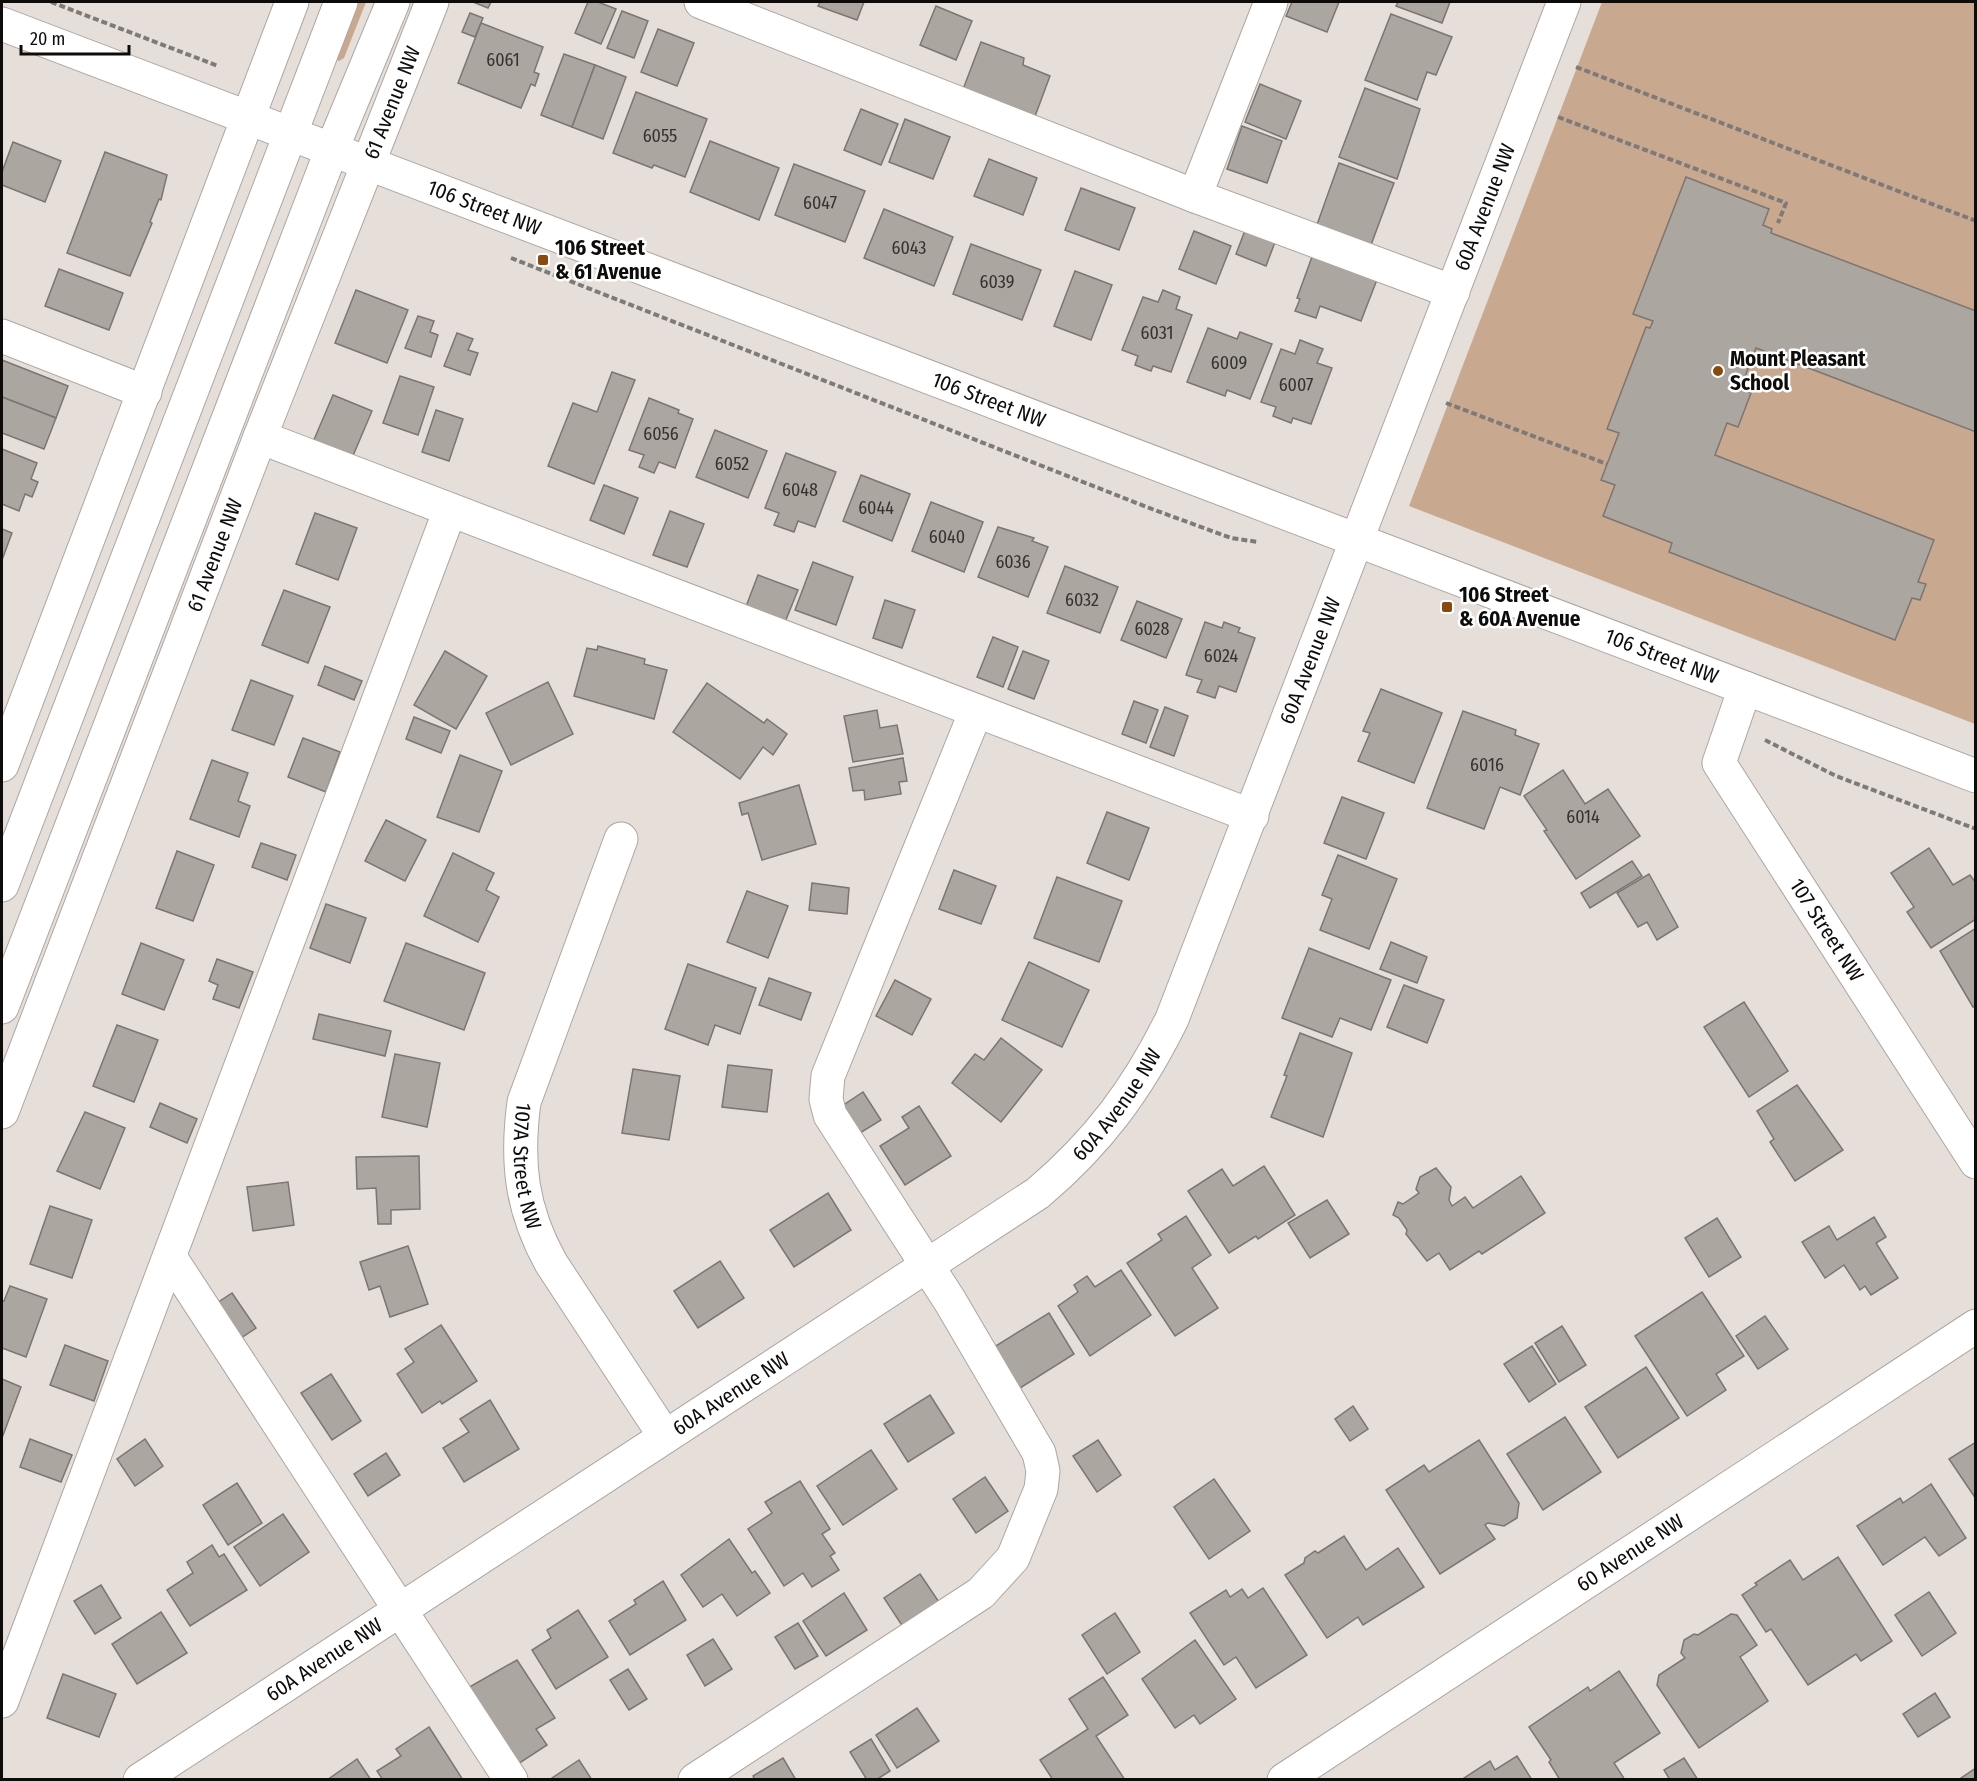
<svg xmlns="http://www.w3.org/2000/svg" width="1977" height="1781" font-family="'Fira Sans Condensed',sans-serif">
	<rect width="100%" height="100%" fill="#e5ded9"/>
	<g fill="#c9a890">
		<polygon points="355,2 366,2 344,58 339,61 336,60"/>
		<polygon points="1602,2 1975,2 1975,724 1409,506"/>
	</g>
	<g fill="#aca6a1" stroke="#7c7571" stroke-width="1.5">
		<polygon points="473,2 491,2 488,8"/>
		<polygon points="588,2 598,2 616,9 601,44 575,33"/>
		<polygon points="820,2 864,2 857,20 818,6"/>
		<polygon points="1292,2 1339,2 1327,32 1286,16"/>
		<polygon points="1398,2 1450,2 1442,23 1396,6"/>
		<polygon points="936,6 972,21 956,60 920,45"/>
		<polygon points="622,11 648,21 634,58 607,48"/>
		<polygon points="470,13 483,18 475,37 462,32"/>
		<polygon points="1391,14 1452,37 1436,75 1427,72 1417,100 1365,80"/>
		<polygon points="481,23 543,47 534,72 539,74 535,86 531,84 521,108 458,83"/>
		<polygon points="658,29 694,43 677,86 641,72"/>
		<polygon points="981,42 1024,58 1023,65 1050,76 1034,119 962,92"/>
		<polygon points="564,54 595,65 572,127 541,115"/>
		<polygon points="595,65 626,77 603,139 572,127"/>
		<polygon points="1260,84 1301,101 1286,139 1245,122"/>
		<polygon points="1365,88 1420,109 1397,179 1339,157"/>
		<polygon points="636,92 707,119 685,177 654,165 652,168 613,153"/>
		<polygon points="861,109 898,124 881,165 844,150"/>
		<polygon points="905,119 950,137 933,179 889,162"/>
		<polygon points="1242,126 1282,141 1267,183 1227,169"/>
		<polygon points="710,141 779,168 759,220 690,192"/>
		<polygon points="13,142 61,161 45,202 2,185 2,172"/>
		<polygon points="105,152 167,175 161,200 159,199 150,222 152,223 130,276 67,253"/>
		<polygon points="989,159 1037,178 1023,215 974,196"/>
		<polygon points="1339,163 1394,183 1368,253 1314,233"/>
		<polygon points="794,164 865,191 845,242 775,215"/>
		<polygon points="1686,177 1769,209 1763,225 1772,229 1771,233 1976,311 1976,432 1756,348 1740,389 1751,393 1738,427 1727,423 1715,455 1934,540 1918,582 1926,584 1920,600 1912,598 1895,640 1669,552 1672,543 1603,516 1615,485 1601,480 1619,433 1607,429 1646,327 1650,328 1653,321 1633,314"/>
		<polygon points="1081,188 1135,208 1119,250 1065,230"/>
		<polygon points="884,209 953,237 934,286 864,258"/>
		<polygon points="1247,225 1277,237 1266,266 1236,254"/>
		<polygon points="1194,231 1231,246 1216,284 1179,269"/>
		<polygon points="971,244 1041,270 1022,320 953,294"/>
		<polygon points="1313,254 1378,277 1361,321 1320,306 1316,318 1295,311 1300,299 1297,298"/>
		<polygon points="59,269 123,293 109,330 45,306"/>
		<polygon points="1075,271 1112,285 1091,340 1054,326"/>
		<polygon points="356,290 408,310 387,363 335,343"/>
		<polygon points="1163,290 1180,297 1176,309 1192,315 1171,372 1153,366 1151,371 1135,365 1138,356 1122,350 1143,297 1158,302"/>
		<polygon points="418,316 434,321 430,332 438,335 431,357 405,348"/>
		<polygon points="1208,328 1237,339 1240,332 1272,344 1250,399 1227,390 1225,396 1187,382"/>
		<polygon points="457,333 473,339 468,350 478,353 470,375 444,366"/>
		<polygon points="1300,340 1323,349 1317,363 1332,368 1311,424 1293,418 1291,423 1273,416 1276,407 1261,402 1281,349 1295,354"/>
		<polygon points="2,360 68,386 56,418 2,397"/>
		<polygon points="612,372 635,380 594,484 548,466 573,403 597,412"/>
		<polygon points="400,376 434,387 418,435 383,423"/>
		<polygon points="333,395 372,411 352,458 313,442"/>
		<polygon points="2,397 56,418 44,449 2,433"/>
		<polygon points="649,398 679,410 678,413 693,419 675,468 659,462 654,473 639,467 644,455 629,450"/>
		<polygon points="436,410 463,419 449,461 422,452"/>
		<polygon points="715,430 767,451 748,498 696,477"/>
		<polygon points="2,449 37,463 31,479 38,482 32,497 25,494 19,511 2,504"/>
		<polygon points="786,453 836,472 815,527 798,521 794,532 774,525 779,513 765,508"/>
		<polygon points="861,475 910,494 892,541 843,521"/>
		<polygon points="604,485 638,498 624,534 590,520"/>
		<polygon points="931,502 983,522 964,572 912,551"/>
		<polygon points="670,511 704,524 687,567 653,555"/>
		<polygon points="315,513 357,528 338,580 296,564"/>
		<polygon points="998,527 1034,538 1032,541 1048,547 1028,597 978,577"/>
		<polygon points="2,529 12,533 2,560"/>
		<polygon points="813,562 853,577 836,625 795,610"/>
		<polygon points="1065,566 1118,587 1100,633 1047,613"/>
		<polygon points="758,575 798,590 781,632 742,617"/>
		<polygon points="284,590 330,607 308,663 262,645"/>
		<polygon points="885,600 915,610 902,648 873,638"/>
		<polygon points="1137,601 1182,619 1166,658 1121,640"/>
		<polygon points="1205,622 1222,628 1224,622 1240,628 1238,632 1255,638 1236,692 1219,686 1215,698 1197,692 1202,680 1186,675"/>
		<polygon points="993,637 1018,647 1003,687 977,677"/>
		<polygon points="598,646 645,659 644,664 667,670 654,719 574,696 587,648 597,650"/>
		<polygon points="445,651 487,676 456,729 414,705"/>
		<polygon points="1023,651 1049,661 1034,699 1008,689"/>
		<polygon points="325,666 362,681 354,700 318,685"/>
		<polygon points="251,680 293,696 274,745 232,730"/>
		<polygon points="548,682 573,734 511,765 486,713"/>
		<polygon points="707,683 764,723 767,719 787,734 773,755 763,747 740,779 673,732"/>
		<polygon points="1381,689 1442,713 1414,783 1358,761 1370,733 1363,731"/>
		<polygon points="1134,701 1158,710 1146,743 1122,734"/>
		<polygon points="1165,707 1188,716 1174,756 1150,747"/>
		<polygon points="877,710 880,728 897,725 903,754 853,762 844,716"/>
		<polygon points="1463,711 1516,730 1515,735 1539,744 1520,795 1500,787 1484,829 1427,808"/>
		<polygon points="414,717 450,731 441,753 406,739"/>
		<polygon points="303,738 340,752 326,792 288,777"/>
		<polygon points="460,755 502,771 479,832 437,817"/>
		<polygon points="903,758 907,781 899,782 901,794 865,800 864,790 853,791 849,768"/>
		<polygon points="212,760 248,773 238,801 250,806 239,837 190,819"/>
		<polygon points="1563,770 1585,804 1608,789 1640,836 1576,879 1544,831 1547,830 1524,796"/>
		<polygon points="799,785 816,844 762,860 748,813 742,815 739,803"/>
		<polygon points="1342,797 1384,813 1366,859 1324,843"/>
		<polygon points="1107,812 1149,828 1129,880 1087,863"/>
		<polygon points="386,820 426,840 405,881 365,861"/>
		<polygon points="261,843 296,855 287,880 252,867"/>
		<polygon points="1929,848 1953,885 1970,875 1976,883 1976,919 1931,948 1907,912 1914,907 1891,873"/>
		<polygon points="177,851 214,865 193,921 156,908"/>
		<polygon points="453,853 494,873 486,890 499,897 478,942 424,916"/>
		<polygon points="1338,855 1397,879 1369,949 1320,930 1332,899 1322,895"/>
		<polygon points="1632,861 1642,876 1590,908 1581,893"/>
		<polygon points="954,870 996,886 981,924 939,909"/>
		<polygon points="1649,874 1678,927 1657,940 1647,922 1638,927 1617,893"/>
		<polygon points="1057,877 1122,901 1099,962 1034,938"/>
		<polygon points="812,883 849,888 847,914 809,910"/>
		<polygon points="747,891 788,906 768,958 727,942"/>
		<polygon points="326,904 366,918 350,963 310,948"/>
		<polygon points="1976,928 1976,1006 1973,1007 1940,951"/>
		<polygon points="1391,942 1427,957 1417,983 1380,969"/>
		<polygon points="141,943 184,960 164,1010 122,994"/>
		<polygon points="406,943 485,973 464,1030 384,1001"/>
		<polygon points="1309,948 1391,980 1371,1030 1340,1018 1332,1037 1282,1018"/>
		<polygon points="217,959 253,972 239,1008 213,999 218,985 209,981"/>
		<polygon points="1029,962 1089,990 1062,1047 1002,1020"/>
		<polygon points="688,964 756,988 740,1034 715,1025 708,1045 665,1029"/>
		<polygon points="769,978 811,993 801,1020 759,1005"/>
		<polygon points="895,980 931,999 912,1035 876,1016"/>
		<polygon points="1404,985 1444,1000 1427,1043 1387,1027"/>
		<polygon points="1744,1002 1788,1071 1749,1097 1704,1027"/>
		<polygon points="319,1014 391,1031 385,1056 313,1039"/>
		<polygon points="117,1025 158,1040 134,1102 93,1086"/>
		<polygon points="1300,1033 1352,1053 1323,1137 1271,1117 1287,1076 1284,1075"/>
		<polygon points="1001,1038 1042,1070 1001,1122 952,1083 975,1054 984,1060"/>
		<polygon points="395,1054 440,1063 427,1127 382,1117"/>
		<polygon points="728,1065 772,1070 767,1112 722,1107"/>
		<polygon points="633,1069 680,1076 669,1140 622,1133"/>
		<polygon points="1797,1085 1843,1150 1795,1181 1770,1142 1774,1139 1757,1111"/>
		<polygon points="863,1092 881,1120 860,1133 842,1106"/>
		<polygon points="160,1103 197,1119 187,1143 150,1127"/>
		<polygon points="919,1106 951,1156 905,1185 880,1146 909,1128 902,1117"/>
		<polygon points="85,1112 125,1128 100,1189 57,1171"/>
		<polygon points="419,1156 420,1209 391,1210 391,1224 378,1224 376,1188 357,1189 356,1157"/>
		<polygon points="1264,1166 1295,1215 1258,1239 1256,1236 1229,1253 1188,1191 1222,1169 1233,1186"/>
		<polygon points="1436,1168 1451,1187 1449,1200 1452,1206 1465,1197 1473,1208 1521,1176 1545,1213 1482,1254 1479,1251 1450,1270 1439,1253 1427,1261 1406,1234 1407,1230 1399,1218 1393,1215 1398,1202 1403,1204 1419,1193 1416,1189 1420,1177"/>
		<polygon points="288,1182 294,1225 253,1231 247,1187"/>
		<polygon points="828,1193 851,1230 794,1267 770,1230"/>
		<polygon points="1327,1200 1349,1234 1310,1258 1288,1223"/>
		<polygon points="50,1206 92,1220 72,1278 30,1264"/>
		<polygon points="1186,1216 1211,1255 1192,1268 1218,1308 1175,1336 1127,1263 1162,1240 1158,1234"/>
		<polygon points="1874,1217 1886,1237 1876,1243 1898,1278 1871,1295 1865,1286 1860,1290 1844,1265 1825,1278 1802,1242 1829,1226 1837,1240"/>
		<polygon points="1717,1218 1741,1257 1709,1277 1685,1238"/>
		<polygon points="408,1246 428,1304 390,1317 380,1286 369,1290 360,1262"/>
		<polygon points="720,1261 744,1298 698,1328 674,1291"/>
		<polygon points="1121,1270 1151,1315 1090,1356 1058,1306 1078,1292 1074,1285 1087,1276 1095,1287"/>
		<polygon points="10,1286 47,1299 26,1357 2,1348 2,1301 4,1301"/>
		<polygon points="1702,1292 1744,1356 1716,1374 1726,1390 1687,1416 1635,1336"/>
		<polygon points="232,1293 256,1328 235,1342 211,1307"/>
		<polygon points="1049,1313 1074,1354 1017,1390 991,1349"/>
		<polygon points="1765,1316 1788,1349 1758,1369 1736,1336"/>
		<polygon points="441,1325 477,1381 442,1404 440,1401 422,1413 397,1374 414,1362 405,1349"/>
		<polygon points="1562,1326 1586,1365 1559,1382 1535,1343"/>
		<polygon points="65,1345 108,1361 94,1401 50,1385"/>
		<polygon points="1532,1346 1556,1384 1529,1402 1504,1364"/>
		<polygon points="1646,1367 1679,1418 1618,1458 1585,1407"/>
		<polygon points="331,1374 361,1421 332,1440 301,1393"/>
		<polygon points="2,1379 21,1387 2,1438"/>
		<polygon points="930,1395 954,1433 908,1462 884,1424"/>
		<polygon points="490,1400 519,1449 464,1482 443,1448 469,1432 460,1419"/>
		<polygon points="1353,1406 1368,1429 1350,1441 1335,1419"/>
		<polygon points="1565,1417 1601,1472 1543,1510 1507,1454"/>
		<polygon points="30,1439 72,1455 61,1482 20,1467"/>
		<polygon points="145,1439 163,1466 135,1486 117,1459"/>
		<polygon points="1098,1440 1121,1475 1097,1492 1073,1456"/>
		<polygon points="1479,1440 1519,1503 1517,1518 1504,1526 1488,1523 1485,1525 1495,1539 1440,1574 1386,1490 1424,1465 1429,1472"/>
		<polygon points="1976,1442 1976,1499 1949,1459"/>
		<polygon points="871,1450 897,1489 843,1525 817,1486"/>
		<polygon points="386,1453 400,1475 368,1496 354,1474"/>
		<polygon points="985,1477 1008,1511 976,1533 953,1499"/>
		<polygon points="1214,1479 1250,1531 1209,1559 1174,1507"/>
		<polygon points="800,1481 830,1529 822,1534 835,1553 830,1556 839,1570 812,1587 803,1573 784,1586 748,1529 772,1513 765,1502"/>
		<polygon points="237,1483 262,1523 228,1545 203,1505"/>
		<polygon points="1931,1484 1966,1538 1939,1556 1925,1537 1883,1565 1857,1526 1900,1498 1903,1503"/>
		<polygon points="283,1514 309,1552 260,1586 234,1547"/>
		<polygon points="1344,1536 1366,1570 1398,1548 1424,1587 1363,1625 1358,1617 1327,1638 1285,1575 1304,1563 1305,1558 1315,1551 1318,1553"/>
		<polygon points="729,1539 752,1573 755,1571 770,1593 737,1616 722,1594 703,1607 681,1575"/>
		<polygon points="212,1545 219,1557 224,1554 247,1590 190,1626 167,1590 193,1573 187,1562"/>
		<polygon points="1838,1557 1892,1641 1861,1661 1856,1654 1808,1685 1771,1629 1766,1632 1742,1595 1757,1585 1755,1583 1790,1560 1803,1580"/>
		<polygon points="920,1574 943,1608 907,1633 884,1598"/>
		<polygon points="663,1581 686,1620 630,1655 609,1621 636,1604 634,1600"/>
		<polygon points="101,1585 121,1618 95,1634 74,1601"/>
		<polygon points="1263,1588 1307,1655 1256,1688 1236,1657 1224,1665 1190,1613 1226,1590 1230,1597 1242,1589 1248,1598"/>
		<polygon points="1929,1592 1956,1633 1922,1656 1895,1615"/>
		<polygon points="844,1593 867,1630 826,1656 803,1621"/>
		<polygon points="578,1610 608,1657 556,1689 532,1650 551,1638 547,1630"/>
		<polygon points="161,1612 187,1653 137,1684 112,1644"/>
		<polygon points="1115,1613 1140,1652 1107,1674 1082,1635"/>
		<polygon points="1731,1614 1737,1615 1757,1645 1740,1657 1768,1701 1699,1748 1657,1685 1659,1675 1685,1658 1681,1653 1684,1640 1694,1634 1698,1635"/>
		<polygon points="798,1623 818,1656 795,1669 775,1637"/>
		<polygon points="713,1639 732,1669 705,1686 687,1655"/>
		<polygon points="1195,1640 1236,1699 1200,1724 1194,1715 1175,1728 1142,1679"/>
		<polygon points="517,1660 555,1718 536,1729 547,1745 518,1764 466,1689"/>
		<polygon points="628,1669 647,1699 629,1710 610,1680"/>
		<polygon points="1619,1671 1660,1733 1614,1763 1625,1780 1560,1780 1549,1762 1551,1760 1529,1727 1588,1687 1590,1691"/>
		<polygon points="63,1674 116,1694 99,1737 47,1718"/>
		<polygon points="1103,1677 1128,1715 1096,1736 1125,1780 1053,1780 1040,1760 1088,1729 1069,1699"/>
		<polygon points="1935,1693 1950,1717 1918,1737 1903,1714"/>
		<polygon points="917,1708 939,1741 897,1768 876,1735"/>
		<polygon points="429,1727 463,1780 383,1780 377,1771 401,1756 396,1749"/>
		<polygon points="871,1739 890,1771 876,1780 867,1780 850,1752"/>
		<polygon points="1517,1756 1532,1780 1461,1780 1490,1761 1495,1770"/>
		<polygon points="783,1758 796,1780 755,1780 753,1776"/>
		<polygon points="1684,1758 1698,1780 1670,1780 1664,1770"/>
		<polygon points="357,1759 371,1780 327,1780"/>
		<polygon points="579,1760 592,1780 549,1780"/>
		<polygon points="1976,1768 1976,1780 1958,1780"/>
	</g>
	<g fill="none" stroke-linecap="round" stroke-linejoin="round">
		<defs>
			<g id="minor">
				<polyline points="701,2 1195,196 1453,292"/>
				<path id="s1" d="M2,24L1976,776"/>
				<polyline points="1195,196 1271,2"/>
				<polyline points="2,336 145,392"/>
				<polyline points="260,437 1252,816"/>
				<path id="s2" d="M1745,688L1719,763L1976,1162"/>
				<polyline points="2,765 292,2"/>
				<path id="s3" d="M621,839L524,1102C516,1162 521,1209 551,1263L664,1435"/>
				<path id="s4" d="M2,1112L260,437L432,2"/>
				<polyline points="170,1257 511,1780"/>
				<polyline points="2,1701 450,510"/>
				<path id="s5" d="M140,1780L1038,1193C1098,1142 1137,1090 1172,1019L1564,2"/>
				<polyline points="695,1780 981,1593 1013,1558 1041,1489 1043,1471 1039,1453 950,1301 830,1115 826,1099 828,1076 976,711"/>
				<path id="s6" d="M1284,1780L1976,1326"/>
			</g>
			<g id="major">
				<polyline points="2,885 341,2"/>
				<polyline points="2,1007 332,149 393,2"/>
			</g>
		</defs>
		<use href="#minor" stroke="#ada6a2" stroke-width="35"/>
		<use href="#major" stroke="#ada6a2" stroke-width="35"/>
		<g stroke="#7f7a77" stroke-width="4" stroke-dasharray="6 3" stroke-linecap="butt">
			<polyline points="51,2 218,66"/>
			<polyline points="1576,67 1976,221"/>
			<polyline points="1558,117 1786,203 1778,223"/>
			<polyline points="511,258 1152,509 1231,538 1258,542"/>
			<polyline points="1446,403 1607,464"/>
			<polyline points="1765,740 1836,776 1976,829"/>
		</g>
		<use href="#minor" stroke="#fff" stroke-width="33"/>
		<use href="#major" stroke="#fff" stroke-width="33"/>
	</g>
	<g fill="#884a0d" stroke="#fff" stroke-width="2">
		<rect x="537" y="254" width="12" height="12" rx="3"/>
		<circle cx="1718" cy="371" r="6"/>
		<rect x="1441" y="601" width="12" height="12" rx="3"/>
	</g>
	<g text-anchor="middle" stroke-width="5" stroke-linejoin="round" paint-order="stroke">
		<g font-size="18" fill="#363230">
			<text x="503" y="66">6061</text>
			<text x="660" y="142">6055</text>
			<text x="820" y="209">6047</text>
			<text x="909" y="254">6043</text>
			<text x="997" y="288">6039</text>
			<text x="1157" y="339">6031</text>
			<text x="1229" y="369">6009</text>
			<text x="1296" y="391">6007</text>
			<text x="661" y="440">6056</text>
			<text x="732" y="470">6052</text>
			<text x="800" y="496">6048</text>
			<text x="876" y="514">6044</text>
			<text x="947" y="543">6040</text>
			<text x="1013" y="568">6036</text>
			<text x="1082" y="606">6032</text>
			<text x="1152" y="635">6028</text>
			<text x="1221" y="662">6024</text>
			<text x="1487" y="771">6016</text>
			<text x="1583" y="823">6014</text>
		</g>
		<g font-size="21" fill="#0e0c0b" stroke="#fff">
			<text dy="7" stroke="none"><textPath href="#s4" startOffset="1082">61 Avenue NW</textPath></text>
			<text dy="7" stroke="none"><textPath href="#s5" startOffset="2164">60A Avenue NW</textPath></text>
			<text dy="7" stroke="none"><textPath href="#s1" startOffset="516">106 Street NW</textPath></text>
			<text dy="7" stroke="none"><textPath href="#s1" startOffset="1056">106 Street NW</textPath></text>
			<text dy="7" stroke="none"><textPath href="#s4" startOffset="596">61 Avenue NW</textPath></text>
			<text dy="7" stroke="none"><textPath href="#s1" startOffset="1776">106 Street NW</textPath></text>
			<text dy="7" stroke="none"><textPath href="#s5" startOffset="1678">60A Avenue NW</textPath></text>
			<text dy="7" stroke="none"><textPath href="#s2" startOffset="278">107 Street NW</textPath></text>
			<text dy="7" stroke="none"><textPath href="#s5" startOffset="1192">60A Avenue NW</textPath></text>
			<text dy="7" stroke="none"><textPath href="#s3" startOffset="345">107A Street NW</textPath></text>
			<text dy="7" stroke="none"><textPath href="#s5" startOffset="706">60A Avenue NW</textPath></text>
			<text dy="7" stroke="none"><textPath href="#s6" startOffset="414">60 Avenue NW</textPath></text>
			<text dy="7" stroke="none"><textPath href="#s5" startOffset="220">60A Avenue NW</textPath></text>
		</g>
		<g font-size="21" font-weight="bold" fill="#0e0c0b" stroke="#fff" text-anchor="start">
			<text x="555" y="255">106 Street<tspan x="555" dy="24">&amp; 61 Avenue</tspan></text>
			<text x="1730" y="366">Mount Pleasant<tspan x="1730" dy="24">School</tspan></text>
			<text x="1459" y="602">106 Street<tspan x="1459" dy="24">&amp; 60A Avenue</tspan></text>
		</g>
	</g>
	<rect width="1977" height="1781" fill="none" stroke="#0e0c0b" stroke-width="6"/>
	<path d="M21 45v9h108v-9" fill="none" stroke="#0e0c0b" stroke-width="3"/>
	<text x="30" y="45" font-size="18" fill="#0e0c0b" stroke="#ffffff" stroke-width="4.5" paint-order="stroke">20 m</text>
</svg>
